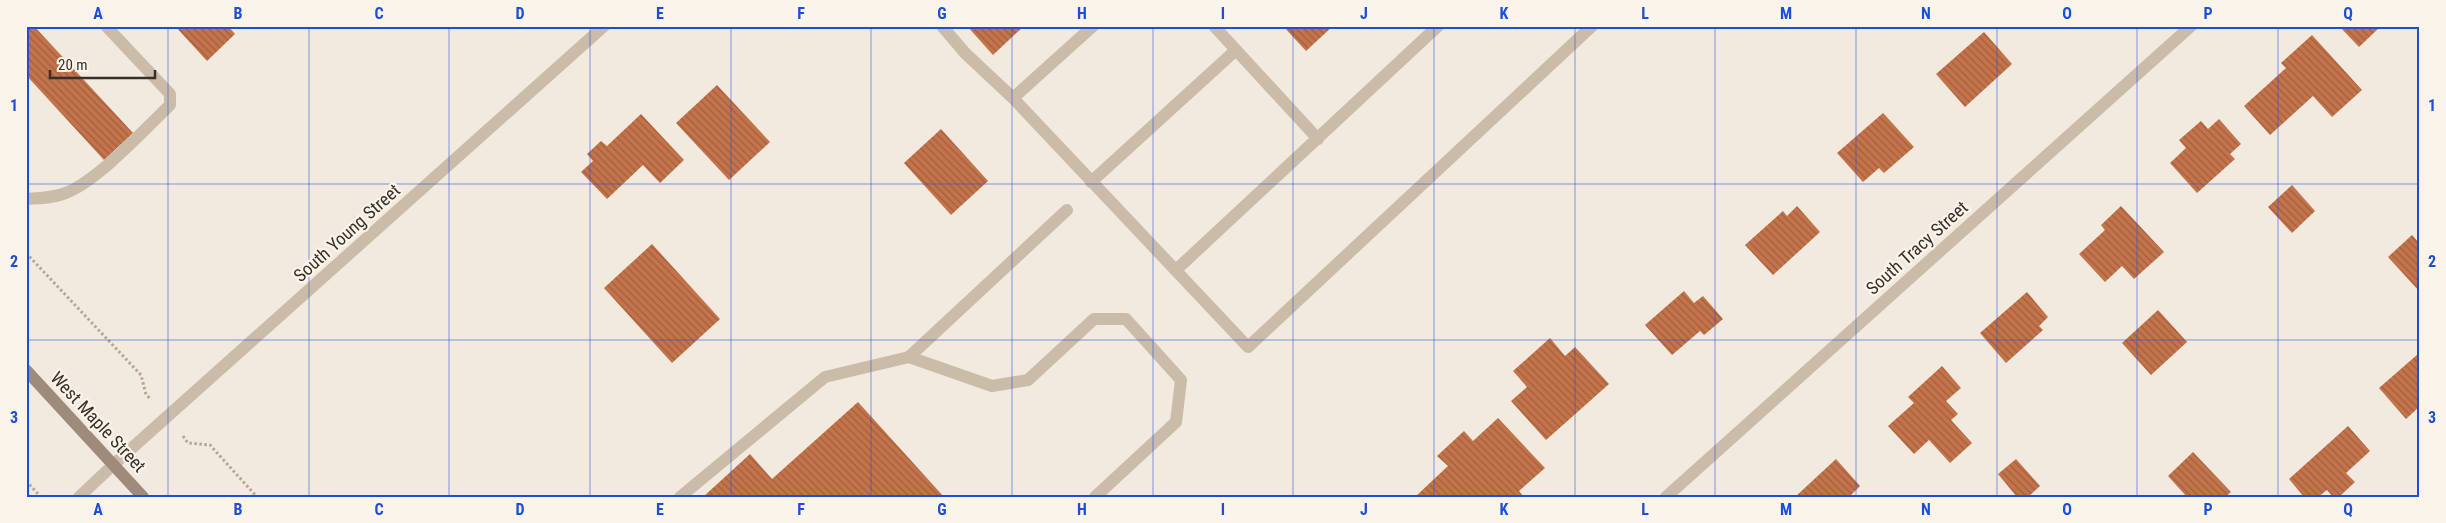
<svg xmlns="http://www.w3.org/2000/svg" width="2446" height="523" font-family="'Roboto Condensed',sans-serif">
	<defs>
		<pattern id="building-back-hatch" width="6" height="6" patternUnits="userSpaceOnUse" patternTransform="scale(1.25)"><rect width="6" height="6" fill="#c4734a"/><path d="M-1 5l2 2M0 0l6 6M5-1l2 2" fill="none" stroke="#a05f3e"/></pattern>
	</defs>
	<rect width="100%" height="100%" fill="#f2eade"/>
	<g fill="url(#building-back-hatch)">
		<polygon points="26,26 34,26 133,133 104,160 26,75"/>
		<polygon points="175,26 228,26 235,34 207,61"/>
		<polygon points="967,26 1024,26 993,55"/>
		<polygon points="1283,26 1333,26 1306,51"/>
		<polygon points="2339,26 2381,26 2359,47"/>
		<polygon points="1984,32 2012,64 1965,107 1936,74"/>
		<polygon points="2312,35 2362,90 2332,117 2313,96 2270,135 2244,106 2286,68 2281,63"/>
		<polygon points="717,85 770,142 729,180 676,123"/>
		<polygon points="1883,113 1914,147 1884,173 1879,168 1863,182 1837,153"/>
		<polygon points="641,114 684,160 660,183 643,165 607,199 581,172 593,161 587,154 601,141 607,146"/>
		<polygon points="2219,119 2241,144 2230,154 2235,159 2197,193 2170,163 2186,148 2179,140 2201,121 2208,129"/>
		<polygon points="941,129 988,181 951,215 904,163"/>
		<polygon points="2292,185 2315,211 2292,233 2268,207"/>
		<polygon points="1797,206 1820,232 1773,275 1745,245 1783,211 1787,216"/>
		<polygon points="2121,206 2164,252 2134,279 2122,266 2105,282 2079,254 2105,230 2101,225"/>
		<polygon points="2412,235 2420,244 2420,292 2388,257"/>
		<polygon points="652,244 720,319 672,363 604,288"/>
		<polygon points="1684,291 1694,303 1703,296 1723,319 1704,335 1700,331 1672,355 1645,325"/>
		<polygon points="2027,292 2048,317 2039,326 2043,330 2006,363 1980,333"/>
		<polygon points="2158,310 2187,342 2151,375 2122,343"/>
		<polygon points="1550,338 1565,356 1575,347 1609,384 1546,440 1511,401 1527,387 1513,371"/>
		<polygon points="2418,354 2420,356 2420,406 2406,419 2379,388"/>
		<polygon points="1942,366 1961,388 1946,401 1958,414 1951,420 1972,443 1950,463 1929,440 1914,454 1888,426 1914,403 1908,397"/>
		<polygon points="858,402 944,497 703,497 750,454 772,479"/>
		<polygon points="1498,418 1545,468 1519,491 1524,497 1415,497 1448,466 1437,456 1464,431 1473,441"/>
		<polygon points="2348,426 2370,451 2346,473 2355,482 2339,497 2333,497 2327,490 2318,497 2304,497 2289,479"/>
		<polygon points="2193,452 2231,492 2225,497 2187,497 2168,476"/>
		<polygon points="1836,459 1860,486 1849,497 1795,497"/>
		<polygon points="2016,459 2040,486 2028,497 2017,497 1998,474"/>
	</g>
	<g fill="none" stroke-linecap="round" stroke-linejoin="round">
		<g stroke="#b6a694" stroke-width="3" stroke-dasharray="2.5 2.5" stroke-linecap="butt">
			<polyline points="26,253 141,375 146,394 151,400"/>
			<polyline points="183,436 188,443 210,445 257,497"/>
			<polyline points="26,481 41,497"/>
		</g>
		<g stroke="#cabca9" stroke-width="12">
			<polyline points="942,26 965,53 1013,98 1093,26"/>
			<polyline points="1214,26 1318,139"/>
			<polyline points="1013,98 1248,347 1592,26"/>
			<polyline points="1091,182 1236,50"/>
			<path d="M26,199C40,198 55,198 68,192C100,178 143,131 170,105V94L106,26"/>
			<polyline points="1176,270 1438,26"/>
			<polyline points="909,357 1067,210"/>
			<polyline points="79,497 113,465"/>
			<polyline points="680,497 825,377 909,357 992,386 1028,380 1094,319 1126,319 1181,380 1176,422 1095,497"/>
		</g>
		<g stroke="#cabca9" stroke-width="12">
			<polyline points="113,465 604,26"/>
			<polyline points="1666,497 2191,26"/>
		</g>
		<polyline stroke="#9e8b7b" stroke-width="12" points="26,370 143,497"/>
	</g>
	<path fill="none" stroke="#1d4ed8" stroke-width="1" stroke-opacity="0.55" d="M168,26V497M309,26V497M449,26V497M590,26V497M731,26V497M871,26V497M1012,26V497M1153,26V497M1293,26V497M1434,26V497M1575,26V497M1715,26V497M1856,26V497M1997,26V497M2137,26V497M2278,26V497M26,184H2420M26,340H2420"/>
	<g text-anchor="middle" stroke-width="4.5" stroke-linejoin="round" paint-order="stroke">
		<g font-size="18" fill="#382f29" stroke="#faf4ea">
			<text transform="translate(347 233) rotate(-42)" y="6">South Young Street</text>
			<text transform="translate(1917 248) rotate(-42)" y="6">South Tracy Street</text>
			<text transform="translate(98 422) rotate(47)" y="6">West Maple Street</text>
		</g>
	</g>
	<rect width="2446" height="523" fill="none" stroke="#faf4ea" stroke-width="55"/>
	<path d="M50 70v8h105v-8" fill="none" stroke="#382f29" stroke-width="2.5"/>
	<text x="58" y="70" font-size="15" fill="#382f29" stroke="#faf4ea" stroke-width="4" paint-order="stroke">20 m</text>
	<rect x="28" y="28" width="2390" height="468" fill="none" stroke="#1d4ed8" stroke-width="2"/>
	<g font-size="16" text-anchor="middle" font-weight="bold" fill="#1d4ed8">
		<text x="98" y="19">A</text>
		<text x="238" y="19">B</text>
		<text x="379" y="19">C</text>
		<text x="520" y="19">D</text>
		<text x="660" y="19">E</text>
		<text x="801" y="19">F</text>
		<text x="942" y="19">G</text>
		<text x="1082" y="19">H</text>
		<text x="1223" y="19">I</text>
		<text x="1364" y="19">J</text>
		<text x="1504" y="19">K</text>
		<text x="1645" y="19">L</text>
		<text x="1786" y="19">M</text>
		<text x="1926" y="19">N</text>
		<text x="2067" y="19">O</text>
		<text x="2208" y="19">P</text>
		<text x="2348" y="19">Q</text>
		<text x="14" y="111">1</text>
		<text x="2432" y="111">1</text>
		<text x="14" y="267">2</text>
		<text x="2432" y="267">2</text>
		<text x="14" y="423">3</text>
		<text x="2432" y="423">3</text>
		<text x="98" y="515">A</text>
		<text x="238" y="515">B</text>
		<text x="379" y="515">C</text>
		<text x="520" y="515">D</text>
		<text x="660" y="515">E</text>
		<text x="801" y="515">F</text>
		<text x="942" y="515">G</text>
		<text x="1082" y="515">H</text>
		<text x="1223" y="515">I</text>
		<text x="1364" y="515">J</text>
		<text x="1504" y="515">K</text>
		<text x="1645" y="515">L</text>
		<text x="1786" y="515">M</text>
		<text x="1926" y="515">N</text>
		<text x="2067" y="515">O</text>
		<text x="2208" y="515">P</text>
		<text x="2348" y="515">Q</text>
	</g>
</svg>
